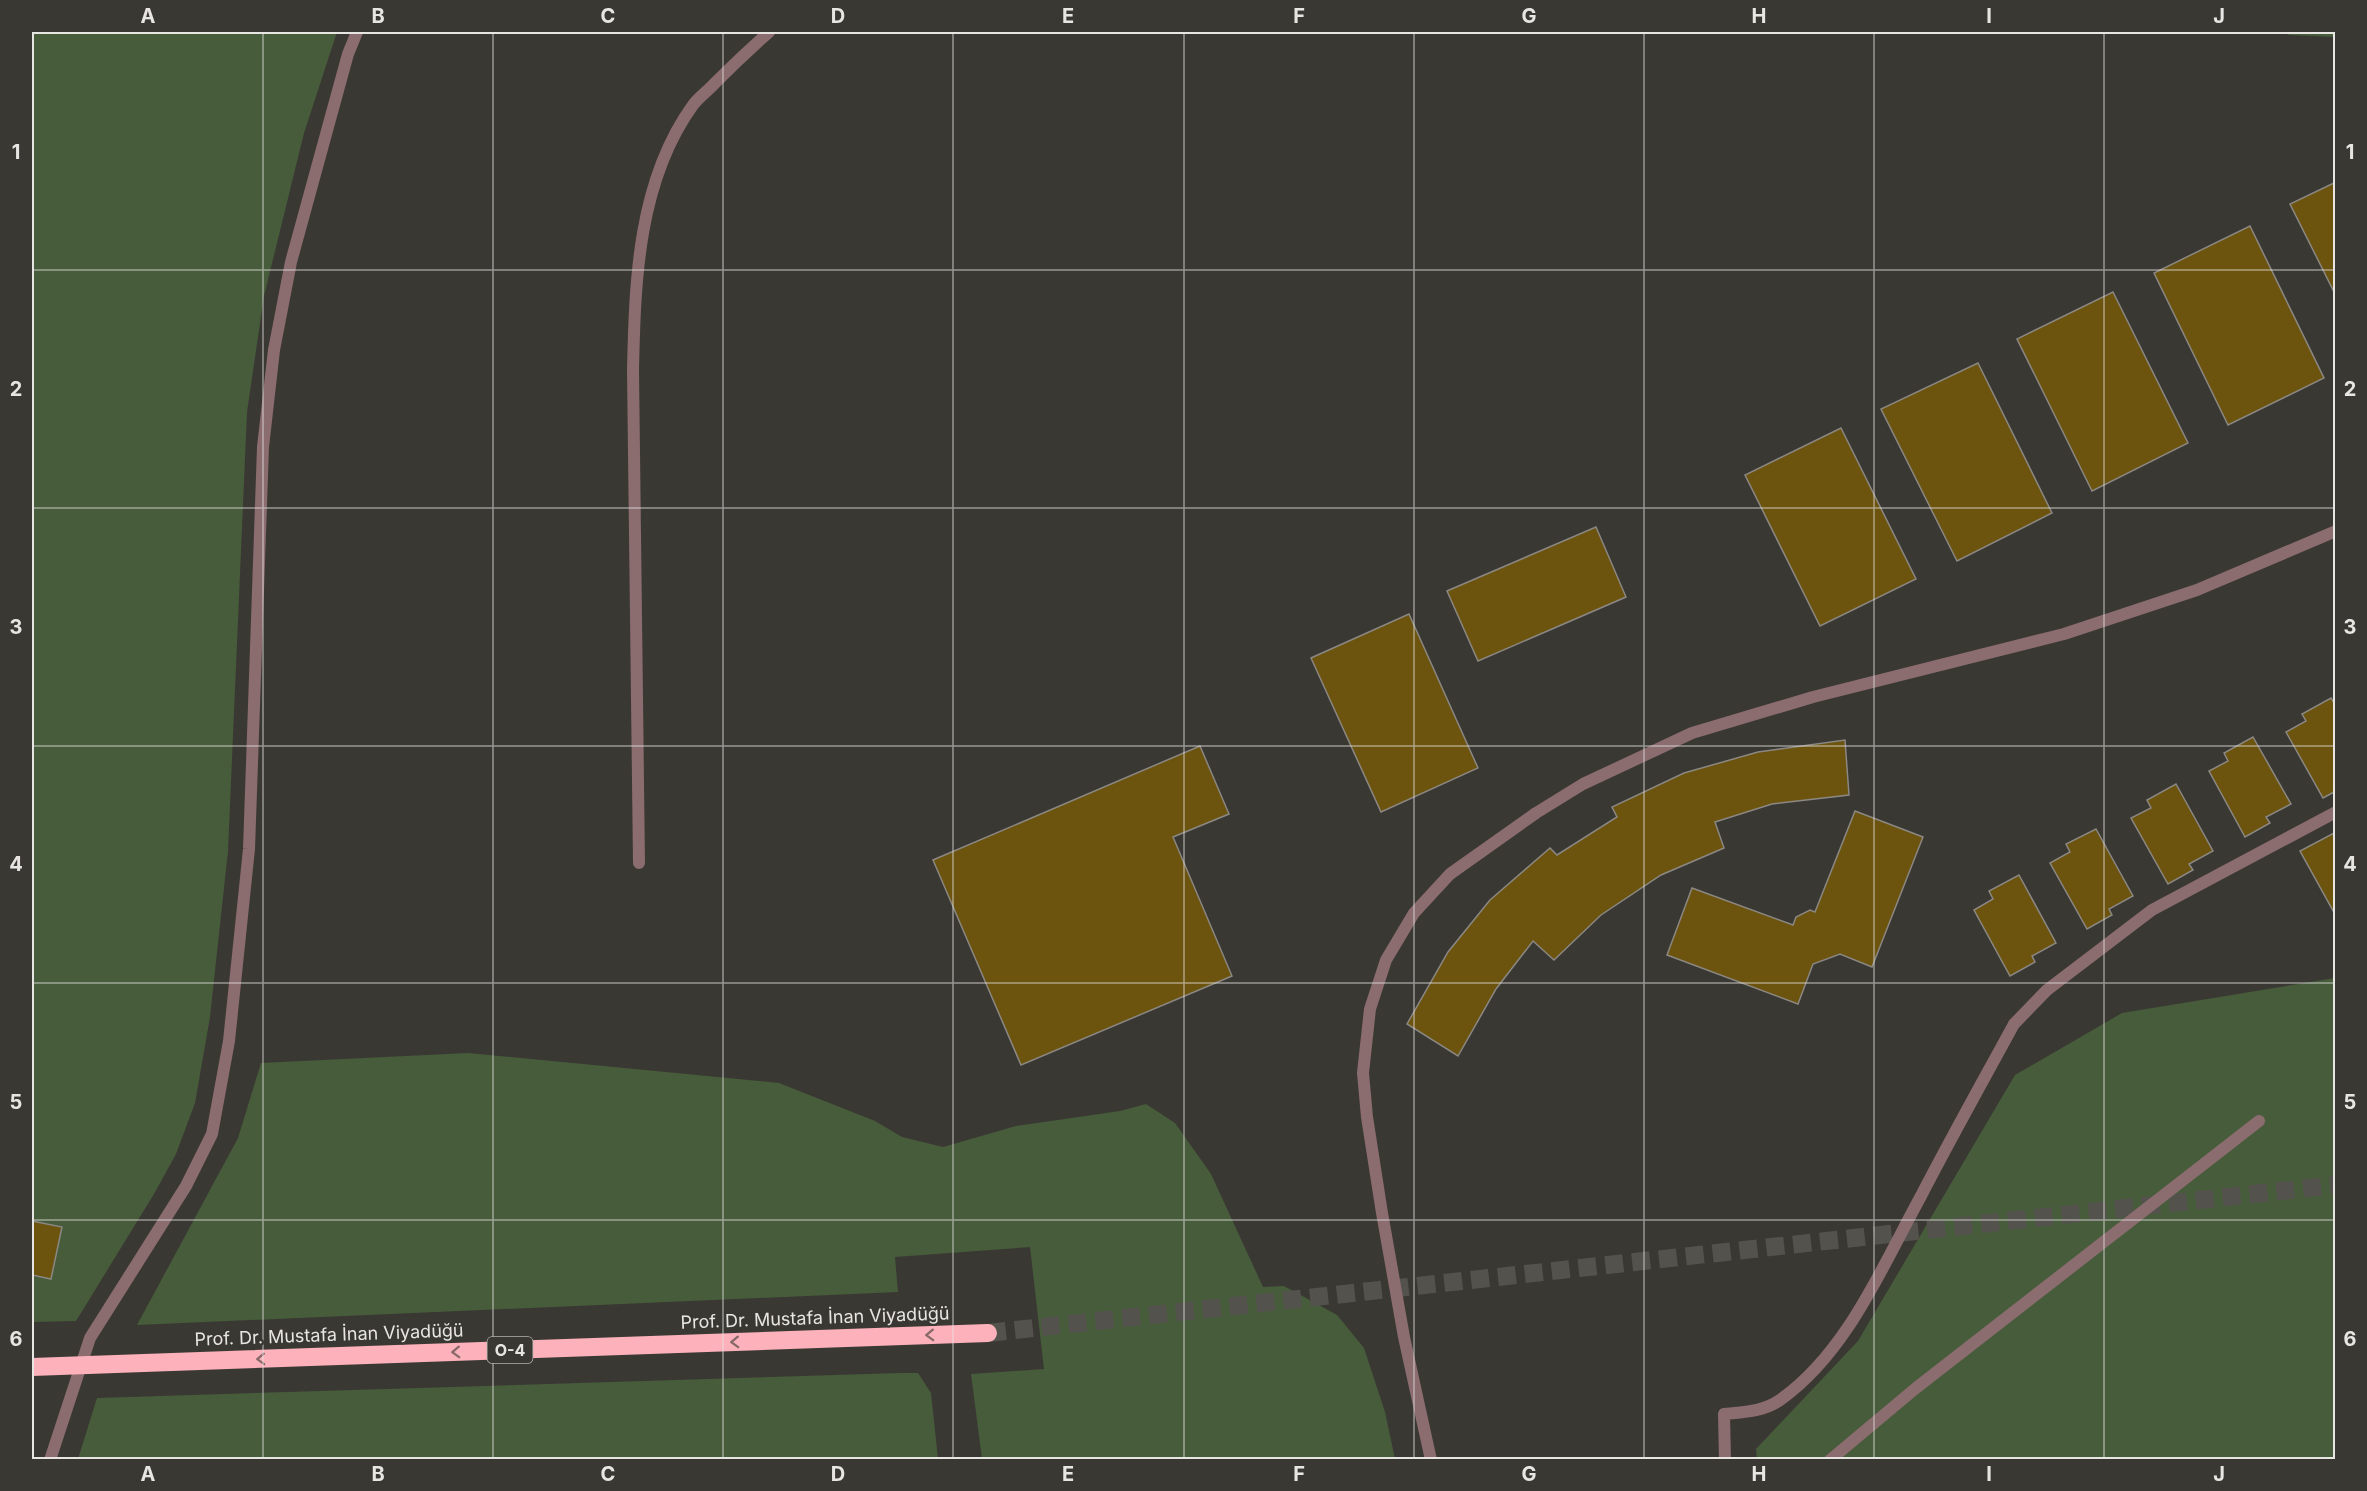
<svg xmlns="http://www.w3.org/2000/svg" width="2367" height="1491" font-family="Inter,sans-serif">
	<rect width="100%" height="100%" fill="#3a3833"/>
	<g fill="#475c3b">
		<polygon points="32,32 337,32 304,133 264,296 247,412 228,851 210,1017 195,1103 176,1154 154,1194 76,1321 32,1322"/>
		<polygon points="2285,32 2335,32 2335,37 2289,35"/>
		<polygon points="2335,978 2335,1459 1757,1460 1756,1449 1858,1341 2015,1075 2122,1013"/>
		<polygon points="468,1053 779,1083 875,1121 902,1137 943,1147 1016,1126 1120,1111 1146,1104 1175,1123 1211,1174 1263,1287 1284,1286 1337,1315 1364,1348 1385,1412 1395,1459 982,1459 971,1374 1044,1369 1030,1247 895,1257 898,1292 137,1325 238,1138 261,1063"/>
		<polygon points="901,1373 918,1373 931,1393 938,1459 78,1459 97,1398"/>
	</g>
	<g fill="#6c530e" stroke="#8b8883" stroke-width="1.5">
		<polygon points="2336,182 2336,296 2290,204"/>
		<polygon points="2250,226 2324,378 2228,425 2154,273"/>
		<polygon points="2113,292 2188,443 2092,491 2017,339"/>
		<polygon points="1978,363 2052,513 1957,561 1881,409"/>
		<polygon points="1841,428 1916,579 1820,626 1745,475"/>
		<polygon points="1596,527 1626,597 1478,661 1447,591"/>
		<polygon points="1409,614 1478,768 1381,812 1311,658"/>
		<polygon points="2331,698 2336,706 2336,791 2323,798 2286,732 2306,721 2302,714"/>
		<polygon points="2253,737 2291,804 2266,817 2270,823 2245,837 2209,771 2228,761 2224,753"/>
		<polygon points="1845,740 1849,795 1772,804 1715,822 1724,848 1661,875 1601,915 1554,960 1533,941 1496,989 1458,1056 1407,1024 1448,952 1490,900 1550,848 1557,855 1617,817 1612,807 1684,773 1758,752"/>
		<polygon points="1200,746 1229,814 1173,837 1232,976 1021,1065 933,860"/>
		<polygon points="2176,784 2213,851 2189,864 2193,870 2168,884 2131,818 2151,808 2147,800"/>
		<polygon points="1855,811 1923,837 1872,967 1840,954 1813,964 1798,1004 1667,955 1692,888 1793,925 1796,917 1810,910 1815,912"/>
		<polygon points="2096,829 2133,896 2109,909 2112,915 2087,929 2050,863 2070,852 2066,844"/>
		<polygon points="2336,832 2336,916 2300,851"/>
		<polygon points="2019,875 2056,943 2032,956 2035,962 2010,976 1974,910 1993,899 1989,891"/>
		<polygon points="32,1221 62,1227 51,1279 32,1275"/>
	</g>
	<g fill="none" stroke-linecap="round" stroke-linejoin="round">
		<polyline stroke="#54524d" stroke-width="18" stroke-dasharray="18 9" stroke-linecap="butt" points="988,1333 2336,1185"/>
		<path stroke="#8b6c6f" stroke-width="12" d="M1725,1460L1724,1414C1743,1412 1763,1412 1780,1400C1847,1353 1883,1265 1921,1196C1951,1138 1983,1081 2014,1024L2047,990L2152,910L2336,812"/>
		<g stroke="#8b6c6f" stroke-width="12">
			<path d="M639,863L633,370C635,280 638,181 693,105C699,97 709,90 716,82C733,65 751,48 769,32"/>
			<polyline points="50,1460 90,1338 186,1186 212,1134 229,1041 249,849 263,447 274,350 291,262 348,54 357,32"/>
			<polyline points="1431,1460 1404,1337 1382,1213 1367,1117 1363,1073 1370,1009 1386,960 1414,913 1450,874 1536,813 1583,784 1692,733 1813,697 2064,634 2197,590 2336,531"/>
			<polyline points="1830,1460 1916,1388 2259,1121"/>
		</g>
		<polyline stroke="#fdb2bb" stroke-width="18" points="32,1367 988,1333"/>
	</g>
	<defs><path id="oneway-chevron" d="M-2-3.5L2.5 0L-2 3.5" fill="none" stroke-width="1.6" stroke-linecap="round" stroke-linejoin="round" transform="scale(1.5)"/></defs>
	<g stroke="#886969">
		<use href="#oneway-chevron" transform="translate(930 1335) rotate(178)"/>
		<use href="#oneway-chevron" transform="translate(735 1342) rotate(178)"/>
		<use href="#oneway-chevron" transform="translate(456 1352) rotate(178)"/>
		<use href="#oneway-chevron" transform="translate(261 1359) rotate(178)"/>
	</g>
	<path fill="none" stroke="#e8e6e3" stroke-width="1.5" stroke-opacity="0.55" d="M263,32V1460M493,32V1460M723,32V1460M953,32V1460M1184,32V1460M1414,32V1460M1644,32V1460M1874,32V1460M2104,32V1460M32,270H2336M32,508H2336M32,746H2336M32,983H2336M32,1220H2336"/>
	<g text-anchor="middle" stroke-width="4.5" stroke-linejoin="round" paint-order="stroke">
		<rect fill="#3a3833" stroke="#b4b2ae" stroke-width="1.5" x="487.5" y="1337" width="45" height="26" rx="4.5"/>
		<g font-size="16" font-weight="bold" fill="#e8e6e3">
			<text x="510" y="1356">O-4</text>
		</g>
		<g font-size="18" fill="#e8e6e3" stroke="#3a3833">
			<text transform="translate(815 1318) rotate(-2)" y="6">Prof. Dr. Mustafa İnan Viyadüğü</text>
			<text transform="translate(329 1335) rotate(-2)" y="6">Prof. Dr. Mustafa İnan Viyadüğü</text>
		</g>
	</g>
	<rect width="2367" height="1491" fill="none" stroke="#3a3833" stroke-width="66"/>
	<rect x="33" y="33" width="2301" height="1425" fill="none" stroke="#e8e6e3" stroke-width="2"/>
	<g font-size="20" text-anchor="middle" font-weight="bold" fill="#e8e6e3">
		<text x="148" y="23">A</text>
		<text x="378" y="23">B</text>
		<text x="608" y="23">C</text>
		<text x="838" y="23">D</text>
		<text x="1068" y="23">E</text>
		<text x="1299" y="23">F</text>
		<text x="1529" y="23">G</text>
		<text x="1759" y="23">H</text>
		<text x="1989" y="23">I</text>
		<text x="2219" y="23">J</text>
		<text x="16" y="159">1</text>
		<text x="2350" y="159">1</text>
		<text x="16" y="396">2</text>
		<text x="2350" y="396">2</text>
		<text x="16" y="634">3</text>
		<text x="2350" y="634">3</text>
		<text x="16" y="871">4</text>
		<text x="2350" y="871">4</text>
		<text x="16" y="1109">5</text>
		<text x="2350" y="1109">5</text>
		<text x="16" y="1346">6</text>
		<text x="2350" y="1346">6</text>
		<text x="148" y="1481">A</text>
		<text x="378" y="1481">B</text>
		<text x="608" y="1481">C</text>
		<text x="838" y="1481">D</text>
		<text x="1068" y="1481">E</text>
		<text x="1299" y="1481">F</text>
		<text x="1529" y="1481">G</text>
		<text x="1759" y="1481">H</text>
		<text x="1989" y="1481">I</text>
		<text x="2219" y="1481">J</text>
	</g>
</svg>
